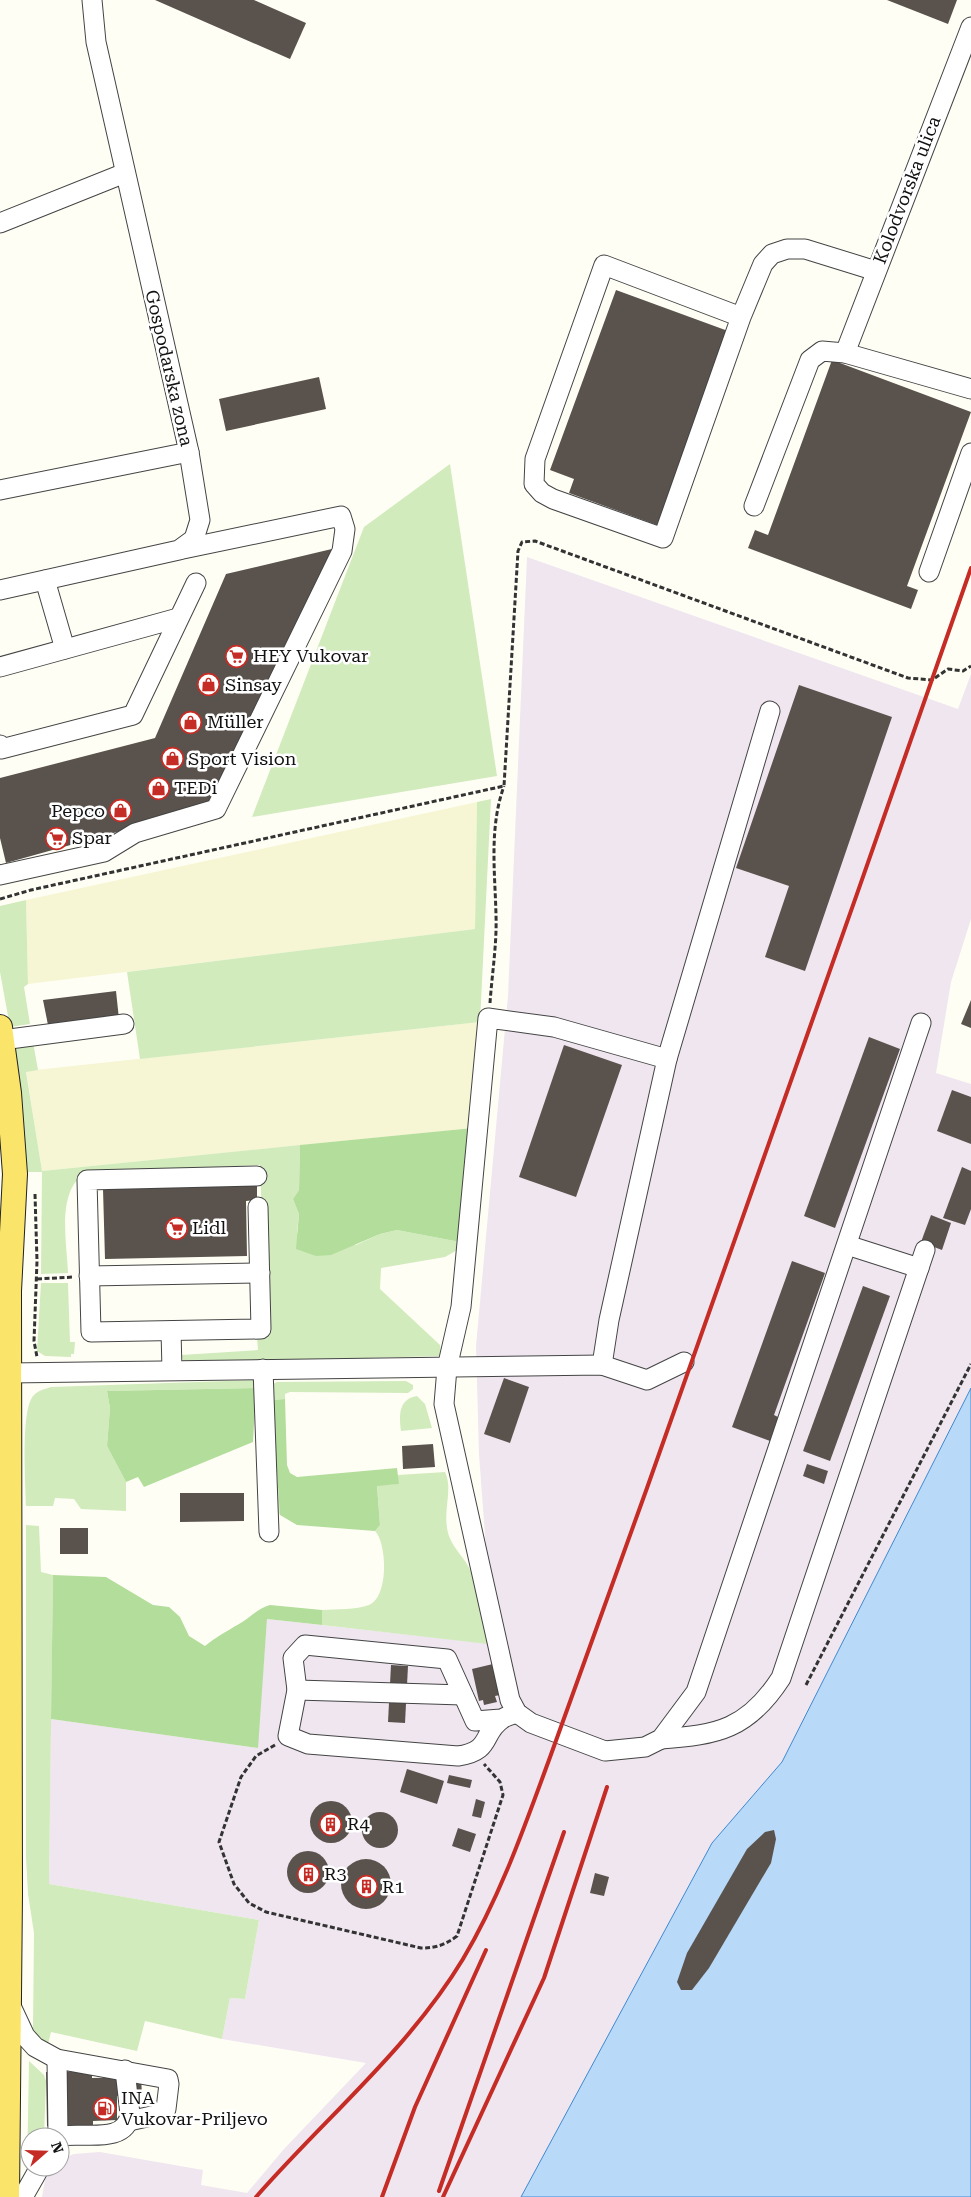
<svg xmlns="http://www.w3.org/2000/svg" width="971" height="2197" font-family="'Roboto Serif',serif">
	<rect width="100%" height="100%" fill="#fffef5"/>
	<polygon fill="#efe6ef" points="527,557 958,709 971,674 971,919 951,982 936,1073 971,1084 971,1388 782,1762 712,1843 521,2197 42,2197 45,2180 53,2167 60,2167 60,2159 74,2154 100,2152 203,2170 201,2185 247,2193 284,2149 366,2063 222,2039 230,1998 245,1999 259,1920 49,1884 51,1719 257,1748 267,1619 493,1644 479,1454 476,1346 508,996"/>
	<g fill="#f6f6d4">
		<polygon points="477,802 475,929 28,984 26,900"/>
		<polygon points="480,1022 473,1128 42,1171 26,1071"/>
	</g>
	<g fill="#d1ebbd">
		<polygon points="450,464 497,776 252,817 364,527"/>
		<polygon points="491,799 480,1022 140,1059 127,972 475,929 477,802"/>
		<polygon points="26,900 28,984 24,987 30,1024 10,1027 0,972 0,906"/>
		<path d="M33,1042L38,1070L26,1072L42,1171L300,1145L299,1190L293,1199L299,1214L297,1233L356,1245L380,1234L397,1230L460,1242L459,1249L445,1257L381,1268L380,1289L440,1345L441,1352L439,1356L184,1363L181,1355L258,1350L257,1337L266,1326L260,1165L85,1173C56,1192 67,1242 68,1273L41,1274L42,1172H28L18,1094L16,1047Z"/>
		<polygon points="41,1283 68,1283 70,1342 75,1342 74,1354 71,1354 71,1357 45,1356 37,1351"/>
		<path d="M256,1380V1388L107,1391L110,1408L107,1446L126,1482V1511L81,1509L74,1499L55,1498L53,1506H26C26,1485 20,1408 34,1395C39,1390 45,1389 51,1387Z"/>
		<path d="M406,1381L413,1385V1389L408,1393L290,1392L285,1394V1399L272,1400L280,1515C271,1496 265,1406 271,1385L277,1382Z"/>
		<path d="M417,1396L425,1404L432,1428L401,1431C399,1416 398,1399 417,1396Z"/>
		<path d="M445,1472C454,1491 441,1512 449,1536C454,1550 466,1559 471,1572C480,1595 483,1621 488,1644L322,1625V1610C336,1609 356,1610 369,1605C389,1597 387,1543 375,1531L380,1525L377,1485L398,1484V1475Z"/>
		<polygon points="26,1525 39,1526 41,1572 53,1575 49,1884 259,1920 245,1999 230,1998 222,2039 145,2021 137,2051 51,2032 48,2044 35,2034 33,2028 34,1933 28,1894 26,1858"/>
		<polygon points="29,2061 44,2075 46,2081 44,2137 30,2137 30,2167 27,2171"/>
	</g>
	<g fill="#b3dd9b">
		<polygon points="473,1128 460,1242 397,1230 380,1234 331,1255 316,1256 296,1249 299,1214 293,1199 299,1190 300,1145"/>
		<polygon points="256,1388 253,1442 144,1487 138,1477 126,1482 107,1446 110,1408 107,1391"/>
		<polygon points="285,1399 287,1465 290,1473 297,1477 397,1468 399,1484 377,1486 380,1525 375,1531 297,1525 280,1515 272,1400"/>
		<path d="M53,1575L106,1577L153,1605L169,1607L180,1617L189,1636L205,1646C216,1637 227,1631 239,1624C250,1618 258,1608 270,1605L322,1610V1625L267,1619L258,1748L51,1719Z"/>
	</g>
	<polygon fill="#b8daf8" stroke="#3e88d0" points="971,1388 971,2197 521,2197 712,1843 782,1762"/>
	<g fill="#5a534d">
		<polygon points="155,0 254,0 306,23 290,59"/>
		<polygon points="887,0 957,0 948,24"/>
		<polygon points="616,290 728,331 657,525 569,493 574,479 550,470"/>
		<polygon points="832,360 971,412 907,586 918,590 911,609 748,548 755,530 768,535"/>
		<polygon points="319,377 326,409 226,431 219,399"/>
		<polygon points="336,548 210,806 6,863 0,838 0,778 155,738 226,574"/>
		<polygon points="799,685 892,717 805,971 765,957 789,886 736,868"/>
		<polygon points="116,991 119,1019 49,1030 43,1000"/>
		<polygon points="971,1000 971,1028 961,1024"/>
		<polygon points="869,1037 900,1049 835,1228 804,1216"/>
		<polygon points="564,1045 622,1065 576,1197 519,1177"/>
		<polygon points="952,1090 971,1097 971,1144 937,1131"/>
		<polygon points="962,1167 971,1171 971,1209 965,1225 943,1218"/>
		<polygon points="257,1185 257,1200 246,1201 247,1256 105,1259 103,1189"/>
		<polygon points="931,1215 951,1223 942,1250 921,1242"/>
		<polygon points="792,1261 825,1273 774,1415 778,1417 770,1441 732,1427"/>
		<polygon points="863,1286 890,1296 830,1461 803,1451"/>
		<polygon points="504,1378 529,1387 510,1443 484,1434"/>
		<polygon points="433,1444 435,1467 403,1469 402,1446"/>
		<polygon points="807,1464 828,1471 824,1484 803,1476"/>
		<polygon points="180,1493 244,1493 244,1521 180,1522"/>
		<rect x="60" y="1528" width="28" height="26"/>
		<polygon points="493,1664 500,1695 495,1696 497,1702 484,1705 483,1700 479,1701 472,1669"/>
		<polygon points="391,1665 408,1666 405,1723 388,1722"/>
		<polygon points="407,1769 444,1781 437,1804 400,1792"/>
		<polygon points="449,1775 472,1780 470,1788 447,1783"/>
		<polygon points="476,1799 485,1802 481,1818 472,1816"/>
		<circle cx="331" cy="1822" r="21"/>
		<circle cx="380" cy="1830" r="18"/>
		<polygon points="458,1828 476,1834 470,1852 452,1846"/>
		<polygon points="774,1830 776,1839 771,1863 709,1968 692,1990 681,1990 677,1982 687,1953 747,1849 765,1832"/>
		<circle cx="308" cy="1872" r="21"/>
		<circle cx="366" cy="1884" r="25"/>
		<polygon points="595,1873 609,1877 604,1896 590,1893"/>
		<polygon points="92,2071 92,2078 141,2077 142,2095 117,2096 117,2120 93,2121 93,2126 47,2126 46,2072"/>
	</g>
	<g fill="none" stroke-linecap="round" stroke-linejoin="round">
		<defs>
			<g id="minor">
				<polyline points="0,223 125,173"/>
				<polyline points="741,317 604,265 535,459 534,484 542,493 553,499 663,538 741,317 763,264 772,254 787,249 805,249 876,271"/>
				<polyline points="845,353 971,27"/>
				<polyline points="0,490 189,452"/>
				<polyline points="754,506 810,360 822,351 845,353 971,389"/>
				<polyline points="929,572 971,453"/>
				<polyline points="45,580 65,649"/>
				<polyline points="0,590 179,550 194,539 200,520 189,452 96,42 92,0"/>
				<polyline points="0,667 178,618"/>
				<polyline points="0,745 1,749 133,715 196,583"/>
				<polyline points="0,875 104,852 135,833 216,809 342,551 345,529 341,516 183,549"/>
				<polyline points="2,1040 124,1024"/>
				<polyline points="667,1059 554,1027 488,1018 461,1307 447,1368 444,1404 510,1700 517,1713 531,1723 605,1751 645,1747 661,1739 696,1692 921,1023"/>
				<polyline points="257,1176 87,1180 91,1332 261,1329 258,1207"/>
				<polyline points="847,1245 919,1268"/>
				<polyline points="89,1276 260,1273"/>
				<polyline points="171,1331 172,1370"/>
				<polyline points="602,1365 609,1320 667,1059 770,711"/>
				<polyline points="263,1369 269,1532"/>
				<polyline points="9,1373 602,1365 647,1380 684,1362"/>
				<polyline points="297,1690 463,1695"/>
				<path d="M501,1719L475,1721L447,1659L305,1645L293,1658L297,1690L288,1736L308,1744L458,1756C493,1751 481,1733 502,1719C506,1716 512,1715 517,1713"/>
				<path d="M661,1739C718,1735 748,1729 781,1678L925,1250"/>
				<polyline points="11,2006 25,2036 35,2047 57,2059 168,2079 169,2084 166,2109 156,2115 129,2121"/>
				<polyline points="57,2059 58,2136"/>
				<path d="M57,2137C77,2130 126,2147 130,2114L125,2070"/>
				<polyline points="23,2197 40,2167"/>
			</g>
			<polyline id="major" points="0,1027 9,1093 15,1174 9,1291 10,1895 7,2197"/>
		</defs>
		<use href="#minor" stroke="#444" stroke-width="21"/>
		<use href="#major" stroke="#222" stroke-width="26"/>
		<g stroke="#333" stroke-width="3" stroke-dasharray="5 2.5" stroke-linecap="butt">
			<polyline points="0,899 31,890 504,786 518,551 522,542 535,541 908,678 932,680 948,669 963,671 971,666"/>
			<path d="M490,1003C492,974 497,944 496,915C495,872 489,828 504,786"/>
			<polyline points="35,1194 37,1261 34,1341 37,1357"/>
			<polyline points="37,1279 74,1277"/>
			<polyline points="806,1685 971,1364"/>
			<path d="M275,1745L256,1756L241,1777L219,1842L234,1884L249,1903L266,1912L421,1948C436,1948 445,1945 457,1936L503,1795L500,1782L484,1764"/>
		</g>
		<use href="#minor" stroke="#fff" stroke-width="19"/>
		<use href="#major" stroke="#fae46a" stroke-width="24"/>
		<g stroke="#c52c25" stroke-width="4">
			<polyline points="439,2191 564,1832"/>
			<path d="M256,2197C325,2118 408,2050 463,1959C500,1897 524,1828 549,1760C582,1670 614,1579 647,1488C756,1182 864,875 971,568"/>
			<polyline points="382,2197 415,2107 486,1950"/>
			<polyline points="443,2197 544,1978 607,1787"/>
		</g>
	</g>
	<defs>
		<symbol id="supermarket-ring" viewBox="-11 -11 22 22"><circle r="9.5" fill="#fff" stroke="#c52c25" stroke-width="1.5"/><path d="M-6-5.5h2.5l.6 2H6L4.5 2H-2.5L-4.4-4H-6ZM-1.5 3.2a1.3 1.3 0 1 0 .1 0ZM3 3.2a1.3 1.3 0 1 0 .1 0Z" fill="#c52c25"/></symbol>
		<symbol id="shop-ring" viewBox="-11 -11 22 22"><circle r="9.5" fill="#fff" stroke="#c52c25" stroke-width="1.5"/><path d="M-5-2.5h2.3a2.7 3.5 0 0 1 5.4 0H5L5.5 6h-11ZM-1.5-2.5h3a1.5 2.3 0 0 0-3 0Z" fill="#c52c25"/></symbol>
		<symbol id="building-ring" viewBox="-11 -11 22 22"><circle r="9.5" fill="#fff" stroke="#c52c25" stroke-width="1.5"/><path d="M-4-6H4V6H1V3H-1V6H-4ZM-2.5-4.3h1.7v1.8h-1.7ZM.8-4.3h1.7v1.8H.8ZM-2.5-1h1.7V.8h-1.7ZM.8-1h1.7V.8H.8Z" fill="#c52c25"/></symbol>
		<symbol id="fuel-ring" viewBox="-11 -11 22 22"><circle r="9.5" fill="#fff" stroke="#c52c25" stroke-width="1.5"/><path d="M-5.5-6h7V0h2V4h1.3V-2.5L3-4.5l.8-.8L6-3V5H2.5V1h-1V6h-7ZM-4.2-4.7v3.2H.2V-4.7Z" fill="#c52c25"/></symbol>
	</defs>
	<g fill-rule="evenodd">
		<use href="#supermarket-ring" x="224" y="644" width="25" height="25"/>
		<use href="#shop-ring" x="196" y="672" width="25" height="25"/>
		<use href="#shop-ring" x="178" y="710" width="25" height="25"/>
		<use href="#shop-ring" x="160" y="746" width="25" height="25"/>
		<use href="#shop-ring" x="146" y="776" width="25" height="25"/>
		<use href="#shop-ring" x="108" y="798" width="25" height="25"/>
		<use href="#supermarket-ring" x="44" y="826" width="25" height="25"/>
		<use href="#supermarket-ring" x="164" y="1216" width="25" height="25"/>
		<use href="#building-ring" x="318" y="1812" width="25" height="25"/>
		<use href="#building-ring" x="296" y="1862" width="25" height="25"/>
		<use href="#building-ring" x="354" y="1874" width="25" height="25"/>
		<use href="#fuel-ring" x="92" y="2096" width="25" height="25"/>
	</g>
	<g text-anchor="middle" stroke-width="5" stroke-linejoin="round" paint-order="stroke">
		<g font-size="18" fill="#111" stroke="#fff">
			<text transform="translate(907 190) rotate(-69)" y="6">Kolodvorska ulica</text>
			<text transform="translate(169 368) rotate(77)" y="6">Gospodarska zona</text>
		</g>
		<g font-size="18" fill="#111" stroke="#fff" text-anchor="start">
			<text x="253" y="662">HEY Vukovar</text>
			<text x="225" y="691">Sinsay</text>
			<text x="207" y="728">Müller</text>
			<text x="188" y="765">Sport Vision</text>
			<text x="174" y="794">TEDi</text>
			<text x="105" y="817" text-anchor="end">Pepco</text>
			<text x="72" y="844">Spar</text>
			<text x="192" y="1234">Lidl</text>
			<text x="347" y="1830">R4</text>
			<text x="324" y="1880">R3</text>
			<text x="382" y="1893">R1</text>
			<text x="121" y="2104">INA<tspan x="121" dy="21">Vukovar-Priljevo</tspan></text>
		</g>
	</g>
	<g transform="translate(45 2152) rotate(70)"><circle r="24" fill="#ffffff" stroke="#a0a0a0"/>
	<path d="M0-4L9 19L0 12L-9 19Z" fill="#c52c25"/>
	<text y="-8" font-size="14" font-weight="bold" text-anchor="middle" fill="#111111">N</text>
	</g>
</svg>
